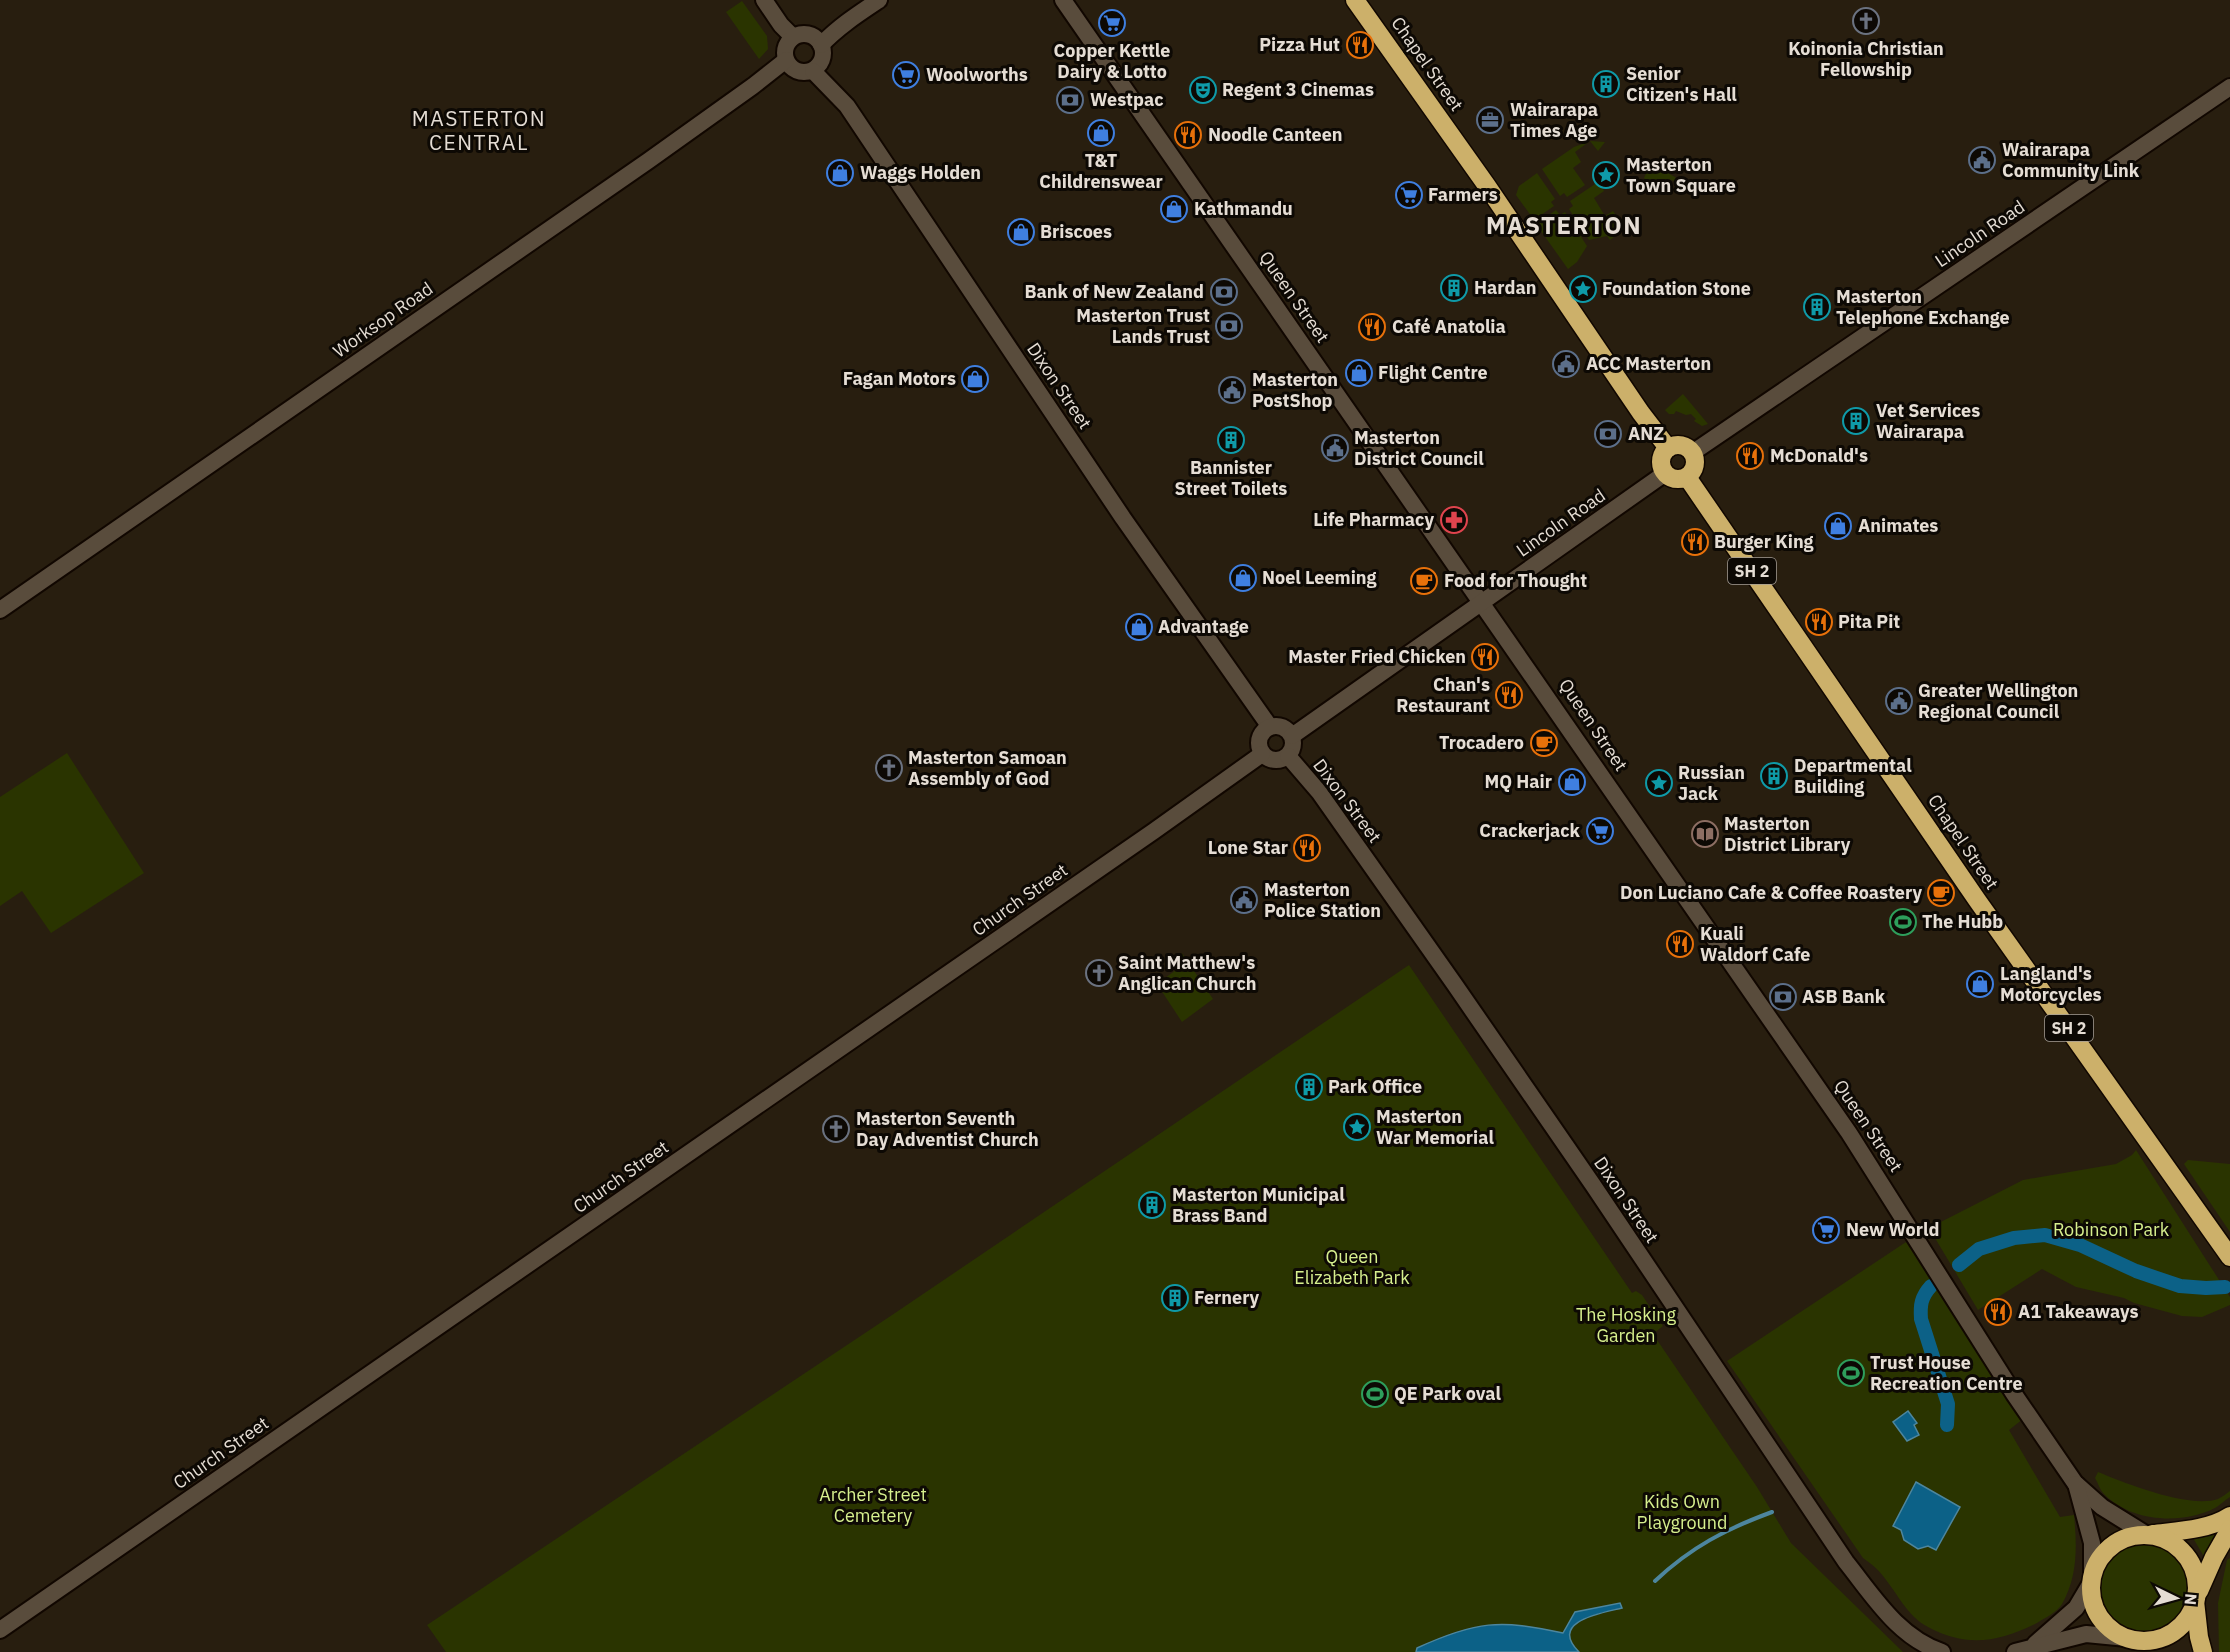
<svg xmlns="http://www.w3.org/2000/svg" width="2230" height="1652" font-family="'IBM Plex Sans',sans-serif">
	<rect width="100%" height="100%" fill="#281e0f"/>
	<g fill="#2a3400">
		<polygon points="742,1 767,36 768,49 759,59 726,12"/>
		<polygon points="1590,141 1605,142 1598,151 1590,141 1575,152 1581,162 1573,168 1585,185 1567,197 1564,193 1560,196 1542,169 1574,147"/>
		<polygon points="1651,163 1680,180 1678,182 1668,179 1655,187 1650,186 1644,178"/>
		<polygon points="1537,173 1555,199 1551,202 1554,206 1534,220 1516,195 1519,186"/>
		<polygon points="1598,182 1604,191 1594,198 1605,216 1613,211 1625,228 1610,240 1607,236 1589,240 1569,209 1573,206 1570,201"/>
		<polygon points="1556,210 1560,215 1565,212 1587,246 1577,262 1568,269 1536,224"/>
		<polygon points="1683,394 1708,424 1702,426 1694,421 1696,419 1691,414 1686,415 1676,411 1674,414 1669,414 1665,410"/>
		<polygon points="67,753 144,873 51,933 22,891 0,906 0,797"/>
		<polygon points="1182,953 1213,999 1182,1022 1157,984 1180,967 1176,961"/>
		<polygon points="1409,965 1632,1293 1636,1291 1642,1295 1663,1326 1653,1334 1757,1487 1791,1543 1903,1652 446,1652 427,1625 898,1311"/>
		<polygon points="2136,1150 2230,1297 2230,1305 2202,1317 2182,1316 2134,1303 2124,1298 2076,1287 2042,1269 1978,1310 1929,1228 2023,1180 2116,1164 2132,1155"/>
		<polygon points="2188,1160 2230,1164 2230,1232 2184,1164"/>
		<path d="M1906,1242L2023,1419L2009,1430L2060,1517L2074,1515C2077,1545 2078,1576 2062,1604C2057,1612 2045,1618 2037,1623C1999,1642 1967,1648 1928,1627C1907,1616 1898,1594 1883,1576C1878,1569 1870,1563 1863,1558L1727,1361Z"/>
		<path d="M2098,1472C2125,1483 2189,1509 2218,1499C2222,1497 2226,1494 2230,1491V1497C2225,1500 2220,1505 2215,1508C2182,1525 2131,1522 2104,1494C2100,1490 2098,1483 2095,1478Z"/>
		<polygon points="2211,1532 2216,1538 2206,1560 2193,1538"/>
		<circle cx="2144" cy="1588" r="46"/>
		<polygon points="2230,1558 2230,1652 2219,1652 2218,1603 2227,1560"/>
	</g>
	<g fill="#0c6187" stroke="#4d869e" stroke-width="1.5">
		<polygon points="1908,1411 1917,1423 1914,1425 1919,1435 1907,1441 1893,1422"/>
		<polygon points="1916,1482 1960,1507 1936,1550 1928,1546 1918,1549 1904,1540 1901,1530 1893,1526"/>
		<path d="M1620,1603L1622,1608C1602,1613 1548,1621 1579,1652H1416L1417,1648C1476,1621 1500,1619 1563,1633L1575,1612Z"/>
	</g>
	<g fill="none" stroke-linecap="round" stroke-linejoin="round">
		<path stroke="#4d869e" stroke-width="4" d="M1655,1581C1691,1547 1726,1529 1772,1512"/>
		<g stroke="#0c6187" stroke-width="14">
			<polyline points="1959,1265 1979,1249 2014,1238 2045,1235 2080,1245 2136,1271 2180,1286 2206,1288 2225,1287"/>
			<path d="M1931,1286C1921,1297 1920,1305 1921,1319L1948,1404L1947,1425"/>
		</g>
		<defs>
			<g id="secondary">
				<polyline points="764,0 781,25 793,37"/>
				<polyline points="1063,0 1849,1133 2014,1394 2075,1483 2102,1507 2147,1535"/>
				<circle cx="804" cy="53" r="19"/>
				<path d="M821,45C838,27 858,14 879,0"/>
				<polyline points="813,71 847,106 1123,518 1270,727"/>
				<polyline points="1692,453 2230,87"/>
				<polyline points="0,610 648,161 753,86 786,60"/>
				<circle cx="1276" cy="743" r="17"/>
				<polyline points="1292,736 1664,474"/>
				<path d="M1288,756L1319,792L1455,985L1593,1185L1846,1562C1874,1597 1898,1637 1942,1652"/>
				<polyline points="2076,1484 2092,1543 2092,1577"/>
				<polyline points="0,1630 1154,831 1262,754"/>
				<polyline points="2035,1644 2076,1608 2092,1581"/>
				<polyline points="2015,1652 2086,1634 2127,1638"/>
			</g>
			<g id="highway">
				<polyline points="1355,0 1487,186 1641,413 1668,448"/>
				<circle cx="1678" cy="462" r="17"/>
				<polyline points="1687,477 1977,900 2230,1257"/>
				<path d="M2153,1534C2177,1531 2209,1530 2230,1516"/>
				<circle cx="2144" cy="1588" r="53"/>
				<polyline points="2199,1591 2214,1557 2230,1529"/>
				<polyline points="2195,1601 2199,1637 2203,1652"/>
			</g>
		</defs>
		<use href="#secondary" stroke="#110700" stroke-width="20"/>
		<use href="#highway" stroke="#110700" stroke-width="21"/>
		<use href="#secondary" stroke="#594c3c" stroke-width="16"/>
		<use href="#highway" stroke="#ccb06a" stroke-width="18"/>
	</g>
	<defs>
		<symbol id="church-ring" viewBox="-11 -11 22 22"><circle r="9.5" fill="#0d0904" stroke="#6b7280" stroke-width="1.5"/><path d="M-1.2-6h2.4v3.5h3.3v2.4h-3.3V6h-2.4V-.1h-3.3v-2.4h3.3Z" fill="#6b7280"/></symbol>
		<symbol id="supermarket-ring" viewBox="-11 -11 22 22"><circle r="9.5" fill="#0d0904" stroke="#3f7fe0" stroke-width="1.5"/><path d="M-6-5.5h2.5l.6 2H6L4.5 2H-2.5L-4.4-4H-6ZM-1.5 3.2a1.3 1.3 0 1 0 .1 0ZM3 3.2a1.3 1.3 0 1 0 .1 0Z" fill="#3f7fe0"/></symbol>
		<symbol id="restaurant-ring" viewBox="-11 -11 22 22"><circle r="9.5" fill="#0d0904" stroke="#e8710a" stroke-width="1.5"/><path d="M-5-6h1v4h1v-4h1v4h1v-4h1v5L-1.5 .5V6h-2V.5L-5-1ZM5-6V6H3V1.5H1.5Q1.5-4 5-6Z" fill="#e8710a"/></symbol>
		<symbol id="building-ring" viewBox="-11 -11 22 22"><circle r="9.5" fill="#0d0904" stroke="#0f9aa8" stroke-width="1.5"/><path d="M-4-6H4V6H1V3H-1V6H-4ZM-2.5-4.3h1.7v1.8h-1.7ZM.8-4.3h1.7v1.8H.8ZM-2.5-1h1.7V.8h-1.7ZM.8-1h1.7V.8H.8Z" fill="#0f9aa8"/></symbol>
		<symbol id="theatre-ring" viewBox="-11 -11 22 22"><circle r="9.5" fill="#0d0904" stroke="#0f9aa8" stroke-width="1.5"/><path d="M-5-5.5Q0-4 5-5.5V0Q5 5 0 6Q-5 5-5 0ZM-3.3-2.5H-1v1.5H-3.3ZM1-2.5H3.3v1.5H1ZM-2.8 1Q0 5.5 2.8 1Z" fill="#0f9aa8"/></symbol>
		<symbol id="bank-ring" viewBox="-11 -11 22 22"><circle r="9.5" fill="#0d0904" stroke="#5c6f8a" stroke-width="1.5"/><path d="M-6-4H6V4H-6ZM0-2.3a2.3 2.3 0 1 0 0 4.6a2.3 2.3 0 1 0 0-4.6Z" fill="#5c6f8a"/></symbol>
		<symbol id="office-ring" viewBox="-11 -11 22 22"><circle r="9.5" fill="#0d0904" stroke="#5c6f8a" stroke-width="1.5"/><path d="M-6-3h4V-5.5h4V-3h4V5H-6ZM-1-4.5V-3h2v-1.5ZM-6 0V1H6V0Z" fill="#5c6f8a"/></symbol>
		<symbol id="shop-ring" viewBox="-11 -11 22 22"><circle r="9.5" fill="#0d0904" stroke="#3f7fe0" stroke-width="1.5"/><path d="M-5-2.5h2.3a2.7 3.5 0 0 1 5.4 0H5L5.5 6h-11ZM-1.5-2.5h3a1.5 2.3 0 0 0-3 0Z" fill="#3f7fe0"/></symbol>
		<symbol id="civic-ring" viewBox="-11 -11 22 22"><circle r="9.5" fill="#0d0904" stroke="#5c6f8a" stroke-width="1.5"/><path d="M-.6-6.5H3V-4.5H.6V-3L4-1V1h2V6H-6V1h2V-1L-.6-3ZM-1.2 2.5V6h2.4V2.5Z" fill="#5c6f8a"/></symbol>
		<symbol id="sight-ring" viewBox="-11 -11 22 22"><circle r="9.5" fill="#0d0904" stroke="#0f9aa8" stroke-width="1.5"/><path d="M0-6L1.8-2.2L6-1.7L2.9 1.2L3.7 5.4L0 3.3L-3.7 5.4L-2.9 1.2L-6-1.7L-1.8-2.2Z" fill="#0f9aa8"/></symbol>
		<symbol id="pharmacy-ring" viewBox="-11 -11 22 22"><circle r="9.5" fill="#0d0904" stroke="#e0444e" stroke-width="1.5"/><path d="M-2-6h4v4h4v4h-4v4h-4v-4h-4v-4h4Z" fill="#e0444e"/></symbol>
		<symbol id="cafe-ring" viewBox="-11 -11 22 22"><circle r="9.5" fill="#0d0904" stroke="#e8710a" stroke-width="1.5"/><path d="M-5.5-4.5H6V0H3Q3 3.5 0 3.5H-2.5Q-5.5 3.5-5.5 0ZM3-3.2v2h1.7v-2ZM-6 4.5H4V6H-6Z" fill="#e8710a"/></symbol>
		<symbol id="library-ring" viewBox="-11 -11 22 22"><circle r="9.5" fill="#0d0904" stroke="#8d6e63" stroke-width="1.5"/><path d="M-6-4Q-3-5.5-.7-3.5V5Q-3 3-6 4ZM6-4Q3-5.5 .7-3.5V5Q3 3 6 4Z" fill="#8d6e63"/></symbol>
		<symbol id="stadium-ring" viewBox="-11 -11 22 22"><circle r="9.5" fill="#0d0904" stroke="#2e9e5b" stroke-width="1.5"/><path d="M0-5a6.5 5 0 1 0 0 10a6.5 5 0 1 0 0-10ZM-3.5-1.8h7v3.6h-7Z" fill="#2e9e5b"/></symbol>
	</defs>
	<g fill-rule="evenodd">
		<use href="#church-ring" x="1851" y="6" width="30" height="30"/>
		<use href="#supermarket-ring" x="1097" y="8" width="30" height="30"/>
		<use href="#restaurant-ring" x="1345" y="30" width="30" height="30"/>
		<use href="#supermarket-ring" x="891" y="60" width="30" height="30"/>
		<use href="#building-ring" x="1591" y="69" width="30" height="30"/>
		<use href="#theatre-ring" x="1188" y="75" width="30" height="30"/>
		<use href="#bank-ring" x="1055" y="85" width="30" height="30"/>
		<use href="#office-ring" x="1475" y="105" width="30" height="30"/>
		<use href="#shop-ring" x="1086" y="118" width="30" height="30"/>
		<use href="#restaurant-ring" x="1173" y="120" width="30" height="30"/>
		<use href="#civic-ring" x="1967" y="145" width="30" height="30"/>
		<use href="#shop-ring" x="825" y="158" width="30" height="30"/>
		<use href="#sight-ring" x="1591" y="160" width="30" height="30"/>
		<use href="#supermarket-ring" x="1394" y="180" width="30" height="30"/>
		<use href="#shop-ring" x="1159" y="194" width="30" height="30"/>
		<use href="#shop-ring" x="1006" y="217" width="30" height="30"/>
		<use href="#building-ring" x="1439" y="273" width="30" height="30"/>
		<use href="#sight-ring" x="1568" y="274" width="30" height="30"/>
		<use href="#bank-ring" x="1209" y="277" width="30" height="30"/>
		<use href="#building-ring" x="1802" y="292" width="30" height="30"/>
		<use href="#bank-ring" x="1214" y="311" width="30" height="30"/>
		<use href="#restaurant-ring" x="1357" y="312" width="30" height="30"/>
		<use href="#civic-ring" x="1551" y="349" width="30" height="30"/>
		<use href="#shop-ring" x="1344" y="358" width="30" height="30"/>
		<use href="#shop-ring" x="960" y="364" width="30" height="30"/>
		<use href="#civic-ring" x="1217" y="375" width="30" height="30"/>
		<use href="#building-ring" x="1841" y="406" width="30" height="30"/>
		<use href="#bank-ring" x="1593" y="419" width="30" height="30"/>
		<use href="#building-ring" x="1216" y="425" width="30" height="30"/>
		<use href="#civic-ring" x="1320" y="433" width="30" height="30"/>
		<use href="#restaurant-ring" x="1735" y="441" width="30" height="30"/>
		<use href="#pharmacy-ring" x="1439" y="505" width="30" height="30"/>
		<use href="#shop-ring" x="1823" y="511" width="30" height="30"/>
		<use href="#restaurant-ring" x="1680" y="527" width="30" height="30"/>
		<use href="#shop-ring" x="1228" y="563" width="30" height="30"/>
		<use href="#cafe-ring" x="1409" y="566" width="30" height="30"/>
		<use href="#restaurant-ring" x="1804" y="607" width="30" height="30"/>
		<use href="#shop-ring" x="1124" y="612" width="30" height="30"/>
		<use href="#restaurant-ring" x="1470" y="642" width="30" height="30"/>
		<use href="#restaurant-ring" x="1494" y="680" width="30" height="30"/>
		<use href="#civic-ring" x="1884" y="686" width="30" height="30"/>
		<use href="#cafe-ring" x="1529" y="728" width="30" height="30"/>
		<use href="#church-ring" x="874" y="753" width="30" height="30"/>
		<use href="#building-ring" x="1759" y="761" width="30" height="30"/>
		<use href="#shop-ring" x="1557" y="767" width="30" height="30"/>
		<use href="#sight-ring" x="1644" y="768" width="30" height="30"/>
		<use href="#supermarket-ring" x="1585" y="816" width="30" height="30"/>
		<use href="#library-ring" x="1690" y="819" width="30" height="30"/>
		<use href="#restaurant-ring" x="1292" y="833" width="30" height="30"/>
		<use href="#cafe-ring" x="1926" y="878" width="30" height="30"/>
		<use href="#civic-ring" x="1229" y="885" width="30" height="30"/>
		<use href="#stadium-ring" x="1888" y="907" width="30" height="30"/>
		<use href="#restaurant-ring" x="1665" y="929" width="30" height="30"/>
		<use href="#church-ring" x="1084" y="958" width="30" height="30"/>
		<use href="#shop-ring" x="1965" y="969" width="30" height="30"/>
		<use href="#bank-ring" x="1768" y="982" width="30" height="30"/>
		<use href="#building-ring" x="1294" y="1072" width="30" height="30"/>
		<use href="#sight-ring" x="1342" y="1112" width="30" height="30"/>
		<use href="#church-ring" x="821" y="1114" width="30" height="30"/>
		<use href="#building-ring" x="1137" y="1190" width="30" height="30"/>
		<use href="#supermarket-ring" x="1811" y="1215" width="30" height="30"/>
		<use href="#building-ring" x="1160" y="1283" width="30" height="30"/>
		<use href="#restaurant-ring" x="1983" y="1297" width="30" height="30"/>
		<use href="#stadium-ring" x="1836" y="1358" width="30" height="30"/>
		<use href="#stadium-ring" x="1360" y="1379" width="30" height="30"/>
	</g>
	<g text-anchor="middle" stroke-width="6" stroke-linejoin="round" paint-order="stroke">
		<g fill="#0d0904" stroke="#a49d96" stroke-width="1.5">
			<rect x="1728" y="558" width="48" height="26" rx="4.5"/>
			<rect x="2045" y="1015" width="48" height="26" rx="4.5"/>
		</g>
		<g font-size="16" font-weight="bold" fill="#e5ddd4">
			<text x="1752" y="577">SH 2</text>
			<text x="2069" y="1034">SH 2</text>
		</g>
		<g font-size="18" font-weight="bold" fill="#e5ddd4" stroke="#0d0904" text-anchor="start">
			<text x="1340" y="51" text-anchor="end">Pizza Hut</text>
			<text x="1866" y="55" text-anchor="middle">Koinonia Christian<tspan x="1866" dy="21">Fellowship</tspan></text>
			<text x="1112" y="57" text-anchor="middle">Copper Kettle<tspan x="1112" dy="21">Dairy &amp; Lotto</tspan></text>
			<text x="1626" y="80">Senior<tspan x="1626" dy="21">Citizen's Hall</tspan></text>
			<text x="926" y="81">Woolworths</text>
			<text x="1222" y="96">Regent 3 Cinemas</text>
			<text x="1090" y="106">Westpac</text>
			<text x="1510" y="116">Wairarapa<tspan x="1510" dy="21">Times Age</tspan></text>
			<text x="1208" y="141">Noodle Canteen</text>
			<text x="2002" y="156">Wairarapa<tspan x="2002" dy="21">Community Link</tspan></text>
			<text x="1101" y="167" text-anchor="middle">T&amp;T<tspan x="1101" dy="21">Childrenswear</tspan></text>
			<text x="1626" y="171">Masterton<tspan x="1626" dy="21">Town Square</tspan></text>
			<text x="860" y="179">Waggs Holden</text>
			<text x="1428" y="201">Farmers</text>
			<text x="1194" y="215">Kathmandu</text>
			<text x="1040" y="238">Briscoes</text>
			<text x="1474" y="294">Hardan</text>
			<text x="1602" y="295">Foundation Stone</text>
			<text x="1204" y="298" text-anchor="end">Bank of New Zealand</text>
			<text x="1836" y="303">Masterton<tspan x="1836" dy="21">Telephone Exchange</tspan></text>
			<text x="1210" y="322" text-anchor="end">Masterton Trust<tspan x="1210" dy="21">Lands Trust</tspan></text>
			<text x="1392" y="333">Café Anatolia</text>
			<text x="1586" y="370">ACC Masterton</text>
			<text x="1378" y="379">Flight Centre</text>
			<text x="956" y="385" text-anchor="end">Fagan Motors</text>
			<text x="1252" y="386">Masterton<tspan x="1252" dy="21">PostShop</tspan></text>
			<text x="1876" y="417">Vet Services<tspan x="1876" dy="21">Wairarapa</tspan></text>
			<text x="1628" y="440">ANZ</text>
			<text x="1354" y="444">Masterton<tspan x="1354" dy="21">District Council</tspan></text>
			<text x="1770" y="462">McDonald's</text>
			<text x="1231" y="474" text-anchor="middle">Bannister<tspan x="1231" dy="21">Street Toilets</tspan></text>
			<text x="1434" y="526" text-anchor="end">Life Pharmacy</text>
			<text x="1858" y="532">Animates</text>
			<text x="1714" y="548">Burger King</text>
			<text x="1262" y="584">Noel Leeming</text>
			<text x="1444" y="587">Food for Thought</text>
			<text x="1838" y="628">Pita Pit</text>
			<text x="1158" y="633">Advantage</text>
			<text x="1466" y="663" text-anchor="end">Master Fried Chicken</text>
			<text x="1490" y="691" text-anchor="end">Chan's<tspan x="1490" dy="21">Restaurant</tspan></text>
			<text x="1918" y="697">Greater Wellington<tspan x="1918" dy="21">Regional Council</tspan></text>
			<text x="1524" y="749" text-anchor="end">Trocadero</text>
			<text x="908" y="764">Masterton Samoan<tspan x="908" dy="21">Assembly of God</tspan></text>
			<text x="1794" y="772">Departmental<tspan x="1794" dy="21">Building</tspan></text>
			<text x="1678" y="779">Russian<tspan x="1678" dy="21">Jack</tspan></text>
			<text x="1552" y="788" text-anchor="end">MQ Hair</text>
			<text x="1724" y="830">Masterton<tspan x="1724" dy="21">District Library</tspan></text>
			<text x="1580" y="837" text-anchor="end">Crackerjack</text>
			<text x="1288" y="854" text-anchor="end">Lone Star</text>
			<text x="1264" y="896">Masterton<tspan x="1264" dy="21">Police Station</tspan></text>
			<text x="1922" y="899" text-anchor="end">Don Luciano Cafe &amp; Coffee Roastery</text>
			<text x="1922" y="928">The Hubb</text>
			<text x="1700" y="940">Kuali<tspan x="1700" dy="21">Waldorf Cafe</tspan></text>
			<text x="1118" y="969">Saint Matthew's<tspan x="1118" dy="21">Anglican Church</tspan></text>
			<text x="2000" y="980">Langland's<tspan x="2000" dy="21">Motorcycles</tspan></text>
			<text x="1802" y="1003">ASB Bank</text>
			<text x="1328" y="1093">Park Office</text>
			<text x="1376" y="1123">Masterton<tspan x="1376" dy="21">War Memorial</tspan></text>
			<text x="856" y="1125">Masterton Seventh<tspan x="856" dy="21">Day Adventist Church</tspan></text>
			<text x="1172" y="1201">Masterton Municipal<tspan x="1172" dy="21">Brass Band</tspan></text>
			<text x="1846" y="1236">New World</text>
			<text x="1194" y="1304">Fernery</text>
			<text x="2018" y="1318">A1 Takeaways</text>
			<text x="1870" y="1369">Trust House<tspan x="1870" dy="21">Recreation Centre</tspan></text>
			<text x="1394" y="1400">QE Park oval</text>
		</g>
		<g font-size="18" fill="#e5ddd4" stroke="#0d0904">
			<text transform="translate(1427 64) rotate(55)" y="6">Chapel Street</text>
			<text transform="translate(1980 234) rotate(-34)" y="6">Lincoln Road</text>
			<text transform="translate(1294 297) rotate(55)" y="6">Queen Street</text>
			<text transform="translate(383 320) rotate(-35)" y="6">Worksop Road</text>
			<text transform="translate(1059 386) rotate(56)" y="6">Dixon Street</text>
			<text transform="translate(1561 523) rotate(-35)" y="6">Lincoln Road</text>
			<text transform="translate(1593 725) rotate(56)" y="6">Queen Street</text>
			<text transform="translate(1347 801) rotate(53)" y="6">Dixon Street</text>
			<text transform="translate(1963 842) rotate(56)" y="6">Chapel Street</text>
			<text transform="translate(1020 900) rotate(-35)" y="6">Church Street</text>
			<text transform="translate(1868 1126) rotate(56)" y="6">Queen Street</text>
			<text transform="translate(621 1177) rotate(-35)" y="6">Church Street</text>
			<text transform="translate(1626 1200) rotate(56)" y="6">Dixon Street</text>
			<text transform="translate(221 1453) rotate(-35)" y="6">Church Street</text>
		</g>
		<g font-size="18" fill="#d7f08e" stroke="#0d0904">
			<text x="2111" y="1236">Robinson Park</text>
			<text x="1352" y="1263">Queen<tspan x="1352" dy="21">Elizabeth Park</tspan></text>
			<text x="1626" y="1321">The Hosking<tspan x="1626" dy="21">Garden</tspan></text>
			<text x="873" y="1501">Archer Street<tspan x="873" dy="21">Cemetery</tspan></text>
			<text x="1682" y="1508">Kids Own<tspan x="1682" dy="21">Playground</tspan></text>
		</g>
		<g font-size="21" letter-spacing="1.5" fill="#e5ddd4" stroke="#0d0904">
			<text x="479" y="126">MASTERTON<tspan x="479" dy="24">CENTRAL</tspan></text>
		</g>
		<g font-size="24" font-weight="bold" letter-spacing="1.5" fill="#e5ddd4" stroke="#0d0904">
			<text x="1564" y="234">MASTERTON</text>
		</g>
	</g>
	<g transform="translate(2176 1598) rotate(95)" stroke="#0d0904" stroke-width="4.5" paint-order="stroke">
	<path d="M0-4.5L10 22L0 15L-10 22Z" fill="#e5ddd4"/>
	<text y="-9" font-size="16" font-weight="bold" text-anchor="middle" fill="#e5ddd4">N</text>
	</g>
</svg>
